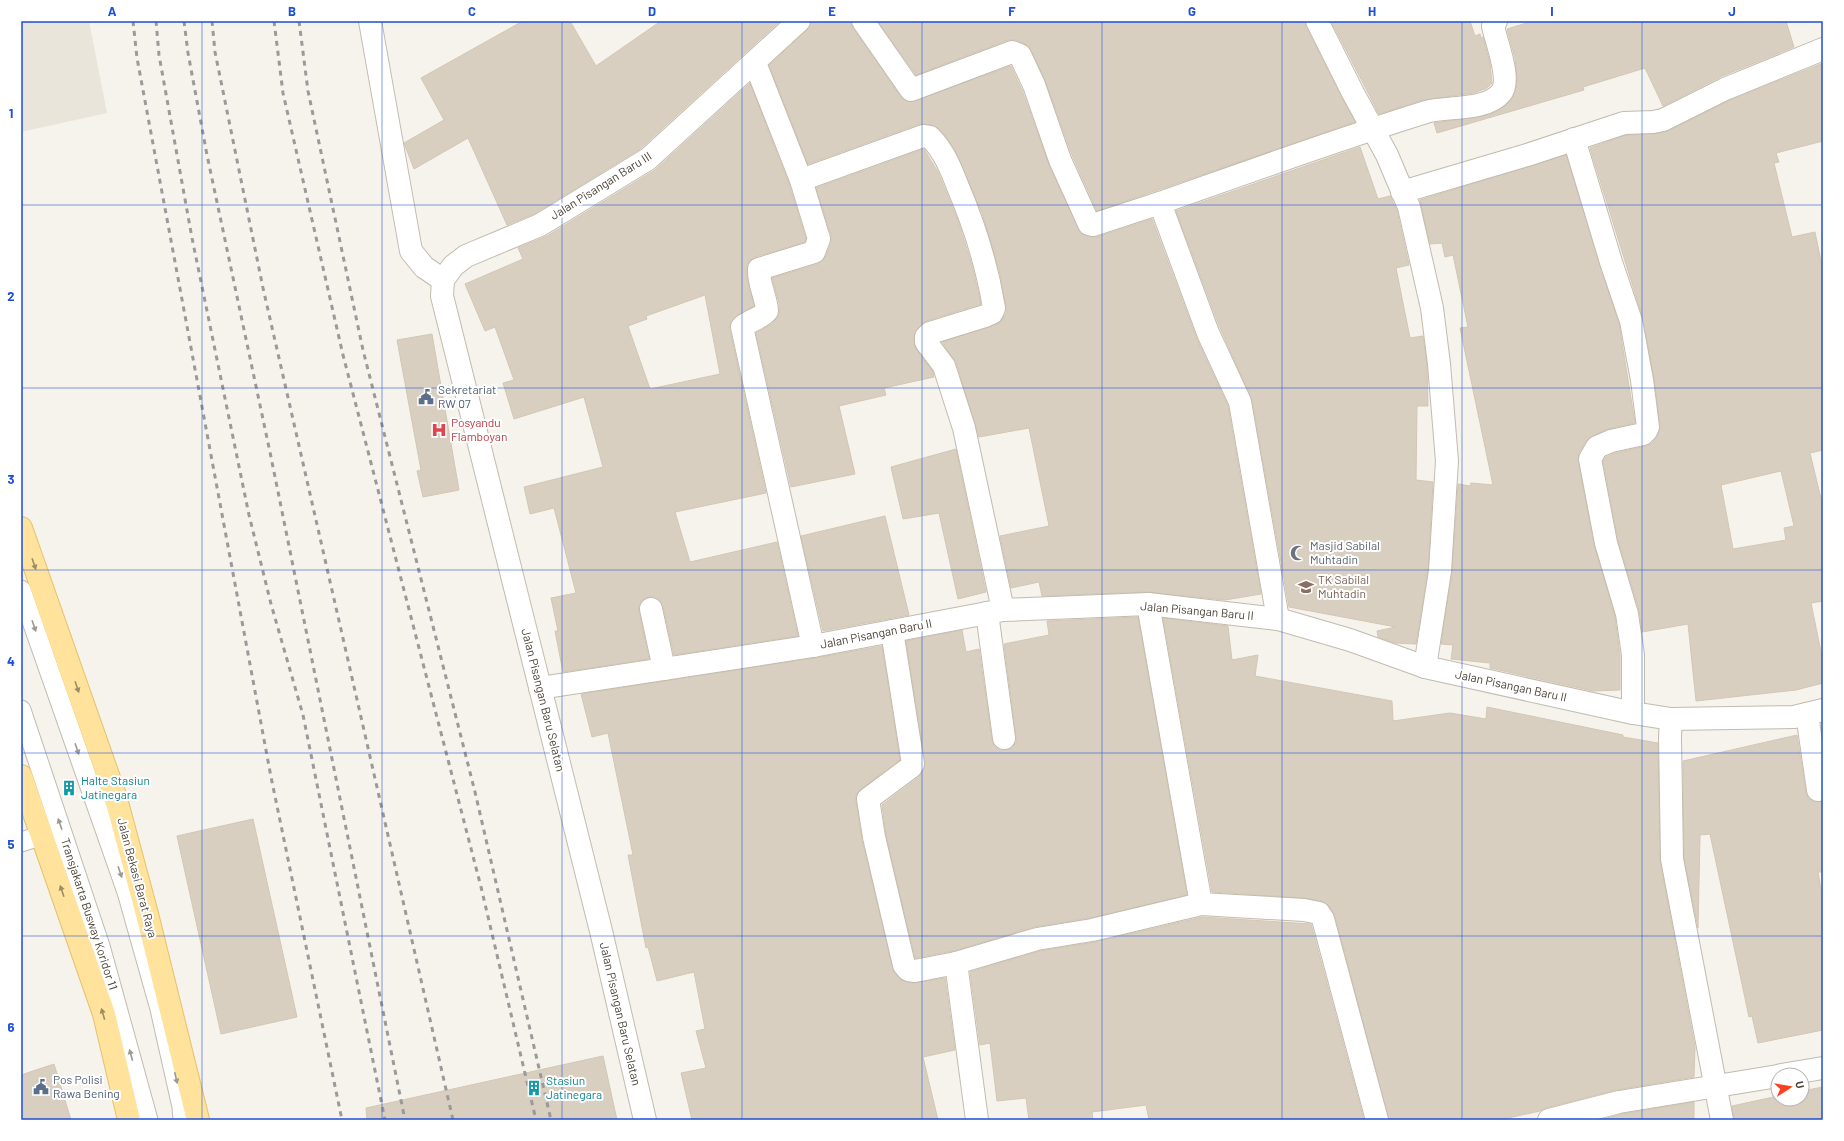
<svg xmlns="http://www.w3.org/2000/svg" width="1844" height="1141" font-family="Barlow,sans-serif">
	<rect width="100%" height="100%" fill="#f6f3ec"/>
	<polygon fill="#eae5da" points="21,21 89,21 107,113 21,132"/>
	<g fill="#d8cfc1" stroke="#d3c7b4" fill-rule="evenodd">
		<polygon points="523,21 570,21 596,66 661,21 780,21 640,149 534,214 507,225 468,138 414,169 404,143 444,120 421,78"/>
		<polygon points="811,21 851,21 853,28 901,97 910,102 1011,66 1022,90 1049,165 1081,233 1090,237 1097,237 1152,219 1196,337 1228,406 1261,594 1225,600 1148,592 1042,596 1039,582 1011,588 1000,536 1049,526 1029,428 979,437 956,362 942,342 997,324 1001,322 1006,313 1006,306 1000,274 982,213 954,148 939,129 932,125 919,124 808,164 769,65 807,30"/>
		<polygon points="882,21 1305,21 1306,27 1355,122 1097,211 1072,155 1045,80 1031,50 1025,44 1016,40 1008,40 916,75 879,23"/>
		<polygon points="1331,21 1470,21 1475,36 1480,34 1481,38 1483,37 1490,63 1492,83 1487,88 1474,93 1423,100 1379,114"/>
		<polygon points="1533,21 1786,21 1794,47 1720,77 1663,106 1645,68 1583,87 1584,90 1437,133 1434,123 1489,115 1500,110 1509,102 1515,92 1517,78 1515,58 1507,29"/>
		<path d="M1823,63V141L1776,153L1779,162L1774,163L1792,237L1815,232L1823,271V450L1810,453L1823,507V601L1811,603L1823,662V683L1796,690L1696,701L1688,624L1642,632L1639,610L1618,540L1603,461L1606,457L1615,453L1646,446L1652,443L1657,437L1660,425L1654,378L1643,319L1590,148L1626,135L1654,134L1668,131L1730,100ZM1781,471L1794,526L1784,528L1786,540L1733,549L1721,485Z"/>
		<path d="M750,83L789,184L806,239L805,242L755,257L749,261L747,276L754,306L738,315L730,323V330L766,493L675,512L690,562L777,542L798,636L674,655L663,606L660,601L655,597H649L642,600L639,605V611L649,659L563,672L555,631H558L551,598L576,593L554,508L530,514L524,487L603,467L584,397L514,419L503,383L514,380L495,327L485,331L465,284L523,259L518,248L547,236L655,170ZM705,295L720,374L650,389L628,326L647,319L646,316Z"/>
		<polygon points="1360,147 1378,199 1390,196 1397,211 1409,265 1396,268 1410,338 1423,336 1427,365 1428,406 1417,406 1416,480 1433,482 1428,570 1416,644 1395,643 1378,637 1377,631 1396,627 1289,607 1252,400 1220,328 1176,211"/>
		<polygon points="924,149 938,172 958,221 972,265 981,304 926,321 915,332 914,342 916,349 933,372 934,377 884,388 886,395 839,406 855,474 791,487 756,333 772,324 779,315 779,303 772,278 818,264 826,256 831,243 831,235 816,188"/>
		<polygon points="1566,155 1619,324 1635,423 1608,429 1592,436 1586,441 1579,453 1578,461 1594,545 1615,617 1620,656 1620,690 1593,691 1490,668 1490,663 1451,659 1453,645 1441,644 1452,572 1458,484 1470,486 1471,483 1493,485 1460,328 1468,327 1453,255 1445,257 1442,243 1430,244 1420,200"/>
		<polygon points="432,334 459,490 423,497 417,471 421,470 397,340"/>
		<polygon points="956,449 986,592 958,599 939,513 903,519 891,467"/>
		<polygon points="885,516 909,615 823,631 801,536"/>
		<polygon points="1138,617 1187,895 1090,918 1034,927 953,951 915,958 886,835 882,805 919,777 923,771 925,763 906,641 962,630 966,652 979,649 992,740 994,746 1000,750 1005,750 1012,748 1016,742 1016,736 1004,644 1049,635 1047,621"/>
		<polygon points="1163,618 1228,626 1232,660 1258,655 1255,676 1392,701 1393,721 1450,713 1486,719 1487,707 1623,735 1623,737 1658,743 1660,861 1695,1047 1694,1077 1616,1090 1546,1108 1540,1111 1499,1120 1389,1120 1335,916 1329,906 1321,901 1305,898 1212,892"/>
		<polygon points="882,646 900,760 861,789 856,795 856,801 862,840 894,973 906,982 913,983 945,978 955,1050 923,1057 938,1120 692,1120 681,1073 706,1068 696,1031 705,1029 694,972 657,981 648,947 646,948 628,855 633,855 608,733 592,737 581,694 815,658"/>
		<polygon points="1797,735 1806,792 1808,798 1813,801 1823,801 1823,872 1818,872 1823,902 1823,1030 1758,1043 1752,1016 1749,1017 1710,834 1700,835 1698,928 1684,858 1683,761"/>
		<polygon points="253,819 297,1017 221,1034 177,836"/>
		<polygon points="1202,917 1311,924 1364,1120 1149,1120 1146,1105 1092,1112 1093,1120 1029,1120 1026,1098 997,1101 990,1043 980,1045 970,972 1040,951 1095,942"/>
		<polygon points="603,1056 617,1120 367,1120 366,1108"/>
		<polygon points="54,1064 71,1120 21,1120 21,1075"/>
		<polygon points="1823,1087 1823,1120 1734,1120 1732,1106 1778,1096 1778,1099 1802,1099 1802,1091"/>
		<polygon points="1694,1102 1694,1120 1599,1120 1622,1114"/>
	</g>
	<g fill="none" stroke-linecap="round" stroke-linejoin="round">
		<defs>
			<g id="service">
				<polyline points="21,590 127,892 160,1009 182,1107 183,1120"/>
				<polyline points="21,710 100,946 148,1120"/>
				<polyline points="21,842 43,835"/>
			</g>
			<g id="minor">
				<polyline points="370,21 411,251 424,267 443,280"/>
				<polyline points="863,21 911,90 1012,52 1020,55 1034,85 1060,160 1089,224 1093,225 1160,203"/>
				<polyline points="1317,21 1353,93 1387,155 1409,207 1432,308 1439,364 1447,461 1440,571 1425,667"/>
				<path d="M755,63L801,180L819,239L814,252L759,269C758,283 766,296 767,311C760,319 750,320 742,327L813,646"/>
				<polyline points="1574,139 1611,262 1631,321 1642,380 1648,427 1646,431 1643,434 1611,441 1597,447 1590,459 1606,543 1627,614 1633,655 1633,713"/>
				<path d="M801,180L923,136L930,137C944,151 951,169 958,187C975,227 987,265 994,308L992,313L985,316L930,333L926,337V342L944,366L964,428L1003,610"/>
				<polyline points="1402,192 1527,155 1624,123 1653,122 1663,120 1725,89 1823,49"/>
				<polyline points="443,280 442,296 601,931 645,1120"/>
				<polyline points="443,280 453,266 466,256 540,225 648,159 799,21"/>
				<polyline points="1148,604 1201,904 1304,910 1319,913 1323,919 1377,1120"/>
				<polyline points="651,609 664,669"/>
				<polyline points="987,613 1004,738"/>
				<path d="M1278,619L1240,402L1208,333L1160,203C1248,172 1336,140 1426,112C1447,106 1486,111 1501,93C1512,80 1496,42 1493,26L1496,21"/>
				<polyline points="892,631 913,764 911,767 868,799 874,837 904,965 908,970 915,971 956,963"/>
				<polyline points="540,688 813,646 1003,610 1148,604 1278,619 1350,640 1425,667 1633,713 1671,719 1794,717 1823,710"/>
				<polyline points="1807,714 1818,790"/>
				<polyline points="1671,719 1670,737 1672,859 1722,1120"/>
				<polyline points="1781,1075 1823,1068"/>
				<polyline points="977,1120 956,963 1037,939 1092,930 1201,904"/>
				<polyline points="1549,1120 1619,1102 1778,1076"/>
			</g>
			<g id="primary">
				<polyline points="21,528 115,795 147,914 198,1120"/>
				<polyline points="21,776 104,1014 129,1120"/>
			</g>
		</defs>
		<use href="#service" stroke="#c2bbae" stroke-width="21"/>
		<use href="#minor" stroke="#c2bbae" stroke-width="24"/>
		<use href="#primary" stroke="#e6c16a" stroke-width="24"/>
		<use href="#service" stroke="#fff" stroke-width="19"/>
		<use href="#minor" stroke="#fff" stroke-width="22"/>
		<use href="#primary" stroke="#ffe39c" stroke-width="22"/>
		<g stroke="#9a9a9a" stroke-width="3" stroke-dasharray="5 5" stroke-linecap="butt">
			<polyline points="133,21 137,58 271,777 342,1120"/>
			<polyline points="156,21 159,55 192,238 249,515 271,604 303,715 385,1120"/>
			<polyline points="184,21 188,53 207,155 271,457 405,1120"/>
			<polyline points="212,21 215,52 263,288 453,1120"/>
			<polyline points="274,21 283,93 343,355 481,887 536,1120"/>
			<polyline points="299,21 308,91 363,350 475,792 551,1120"/>
		</g>
	</g>
	<defs><path id="oneway-solid" d="M-6-.8H1V-3.2L6.5 0L1 3.2V.8H-6Z"/></defs>
	<g fill="#9c8c66">
		<use href="#oneway-solid" transform="translate(34 564) rotate(71)"/>
		<use href="#oneway-solid" transform="translate(77 687) rotate(71)"/>
		<use href="#oneway-solid" transform="translate(62 891) rotate(-109)"/>
		<use href="#oneway-solid" transform="translate(103 1014) rotate(-106)"/>
	</g>
	<g fill="#9c9892">
		<use href="#oneway-solid" transform="translate(34 626) rotate(71)"/>
		<use href="#oneway-solid" transform="translate(77 749) rotate(71)"/>
		<use href="#oneway-solid" transform="translate(60 824) rotate(-109)"/>
		<use href="#oneway-solid" transform="translate(120 872) rotate(71)"/>
		<use href="#oneway-solid" transform="translate(131 1055) rotate(-105)"/>
		<use href="#oneway-solid" transform="translate(176 1078) rotate(77)"/>
	</g>
	<path fill="none" stroke="#1d4ed8" stroke-width="1" stroke-opacity="0.55" d="M202,21V1120M382,21V1120M562,21V1120M742,21V1120M922,21V1120M1102,21V1120M1282,21V1120M1462,21V1120M1642,21V1120M21,205H1823M21,388H1823M21,570H1823M21,753H1823M21,936H1823"/>
	<defs>
		<symbol id="civic-bare" viewBox="-9 -9 18 18"><path d="M-.6-6.5H3V-4.5H.6V-3L4-1V1h2V6H-6V1h2V-1L-.6-3ZM-1.2 2.5V6h2.4V2.5Z" fill="#5c6f8a" stroke="#fff" stroke-width="2.5" paint-order="stroke"/></symbol>
		<symbol id="hospital-bare" viewBox="-9 -9 18 18"><path d="M-5-5h3v3.5h4V-5h3V5h-3V1.5h-4V5h-3Z" fill="#e0444e" stroke="#fff" stroke-width="2.5" paint-order="stroke"/></symbol>
		<symbol id="mosque-bare" viewBox="-9 -9 18 18"><path d="M3.5-4.9A6 6 0 1 0 3.5 4.9A5 5 0 1 1 3.5-4.9Z" fill="#6b7280" stroke="#fff" stroke-width="2.5" paint-order="stroke"/></symbol>
		<symbol id="school-bare" viewBox="-9 -9 18 18"><path d="M0-5L7-2L0 1L-7-2ZM-4 1L0 2.5L4 1V4Q0 6-4 4Z" fill="#8d6e63" stroke="#fff" stroke-width="2.5" paint-order="stroke"/></symbol>
		<symbol id="building-bare" viewBox="-9 -9 18 18"><path d="M-4-6H4V6H1V3H-1V6H-4ZM-2.5-4.3h1.7v1.8h-1.7ZM.8-4.3h1.7v1.8H.8ZM-2.5-1h1.7V.8h-1.7ZM.8-1h1.7V.8H.8Z" fill="#0f9aa8" stroke="#fff" stroke-width="2.5" paint-order="stroke"/></symbol>
	</defs>
	<g fill-rule="evenodd">
		<use href="#civic-bare" x="415" y="386" width="22" height="22"/>
		<use href="#hospital-bare" x="428" y="419" width="22" height="22"/>
		<use href="#mosque-bare" x="1287" y="542" width="22" height="22"/>
		<use href="#school-bare" x="1295" y="576" width="22" height="22"/>
		<use href="#building-bare" x="58" y="777" width="22" height="22"/>
		<use href="#civic-bare" x="30" y="1076" width="22" height="22"/>
		<use href="#building-bare" x="523" y="1077" width="22" height="22"/>
	</g>
	<g text-anchor="middle" stroke-width="4" stroke-linejoin="round" paint-order="stroke">
		<g font-size="12" fill="#4b4439" stroke="#fff">
			<text transform="translate(601 186) rotate(-32)" y="4">Jalan Pisangan Baru III</text>
			<text transform="translate(1197 611) rotate(5)" y="4">Jalan Pisangan Baru II</text>
			<text transform="translate(876 634) rotate(-11)" y="4">Jalan Pisangan Baru II</text>
			<text transform="translate(1511 686) rotate(12)" y="4">Jalan Pisangan Baru II</text>
			<text transform="translate(543 700) rotate(76)" y="4">Jalan Pisangan Baru Selatan</text>
			<text transform="translate(137 878) rotate(75)" y="4">Jalan Bekasi Barat Raya</text>
			<text transform="translate(89 914) rotate(72)" y="4">Transjakarta Busway Koridor 11</text>
			<text transform="translate(620 1014) rotate(77)" y="4">Jalan Pisangan Baru Selatan</text>
		</g>
		<g font-size="12" fill="#4e5e75" stroke="#fff" text-anchor="start">
			<text x="438" y="394">Sekretariat<tspan x="438" dy="14">RW 07</tspan></text>
			<text x="53" y="1084">Pos Polisi<tspan x="53" dy="14">Rawa Bening</tspan></text>
		</g>
		<g font-size="12" fill="#be3a42" stroke="#fff" text-anchor="start">
			<text x="451" y="427">Posyandu<tspan x="451" dy="14">Flamboyan</tspan></text>
		</g>
		<g font-size="12" fill="#5b616d" stroke="#fff" text-anchor="start">
			<text x="1310" y="550">Masjid Sabilal<tspan x="1310" dy="14">Muhtadin</tspan></text>
		</g>
		<g font-size="12" fill="#785e54" stroke="#fff" text-anchor="start">
			<text x="1318" y="584">TK Sabilal<tspan x="1318" dy="14">Muhtadin</tspan></text>
		</g>
		<g font-size="12" fill="#0d838f" stroke="#fff" text-anchor="start">
			<text x="81" y="785">Halte Stasiun<tspan x="81" dy="14">Jatinegara</tspan></text>
			<text x="546" y="1085">Stasiun<tspan x="546" dy="14">Jatinegara</tspan></text>
		</g>
	</g>
	<rect width="1844" height="1141" fill="none" stroke="#ffffff" stroke-width="44"/>
	<g transform="translate(1790 1087) rotate(78)"><circle r="19" fill="#ffffff" stroke="#b7b4b0"/>
	<path d="M0-3L7 15L0 10L-7 15Z" fill="#fc3f1d"/>
	<text y="-6" font-size="11" font-weight="bold" text-anchor="middle" fill="#4b4439">U</text>
	</g>
	<rect x="22" y="22" width="1800" height="1097" fill="none" stroke="#1d4ed8" stroke-width="1.5"/>
	<g font-size="13" text-anchor="middle" font-weight="bold" fill="#1d4ed8">
		<text x="112" y="16">A</text>
		<text x="292" y="16">B</text>
		<text x="472" y="16">C</text>
		<text x="652" y="16">D</text>
		<text x="832" y="16">E</text>
		<text x="1012" y="16">F</text>
		<text x="1192" y="16">G</text>
		<text x="1372" y="16">H</text>
		<text x="1552" y="16">I</text>
		<text x="1732" y="16">J</text>
		<text x="11" y="118">1</text>
		<text x="11" y="301">2</text>
		<text x="11" y="484">3</text>
		<text x="11" y="666">4</text>
		<text x="11" y="849">5</text>
		<text x="11" y="1032">6</text>
	</g>
</svg>
